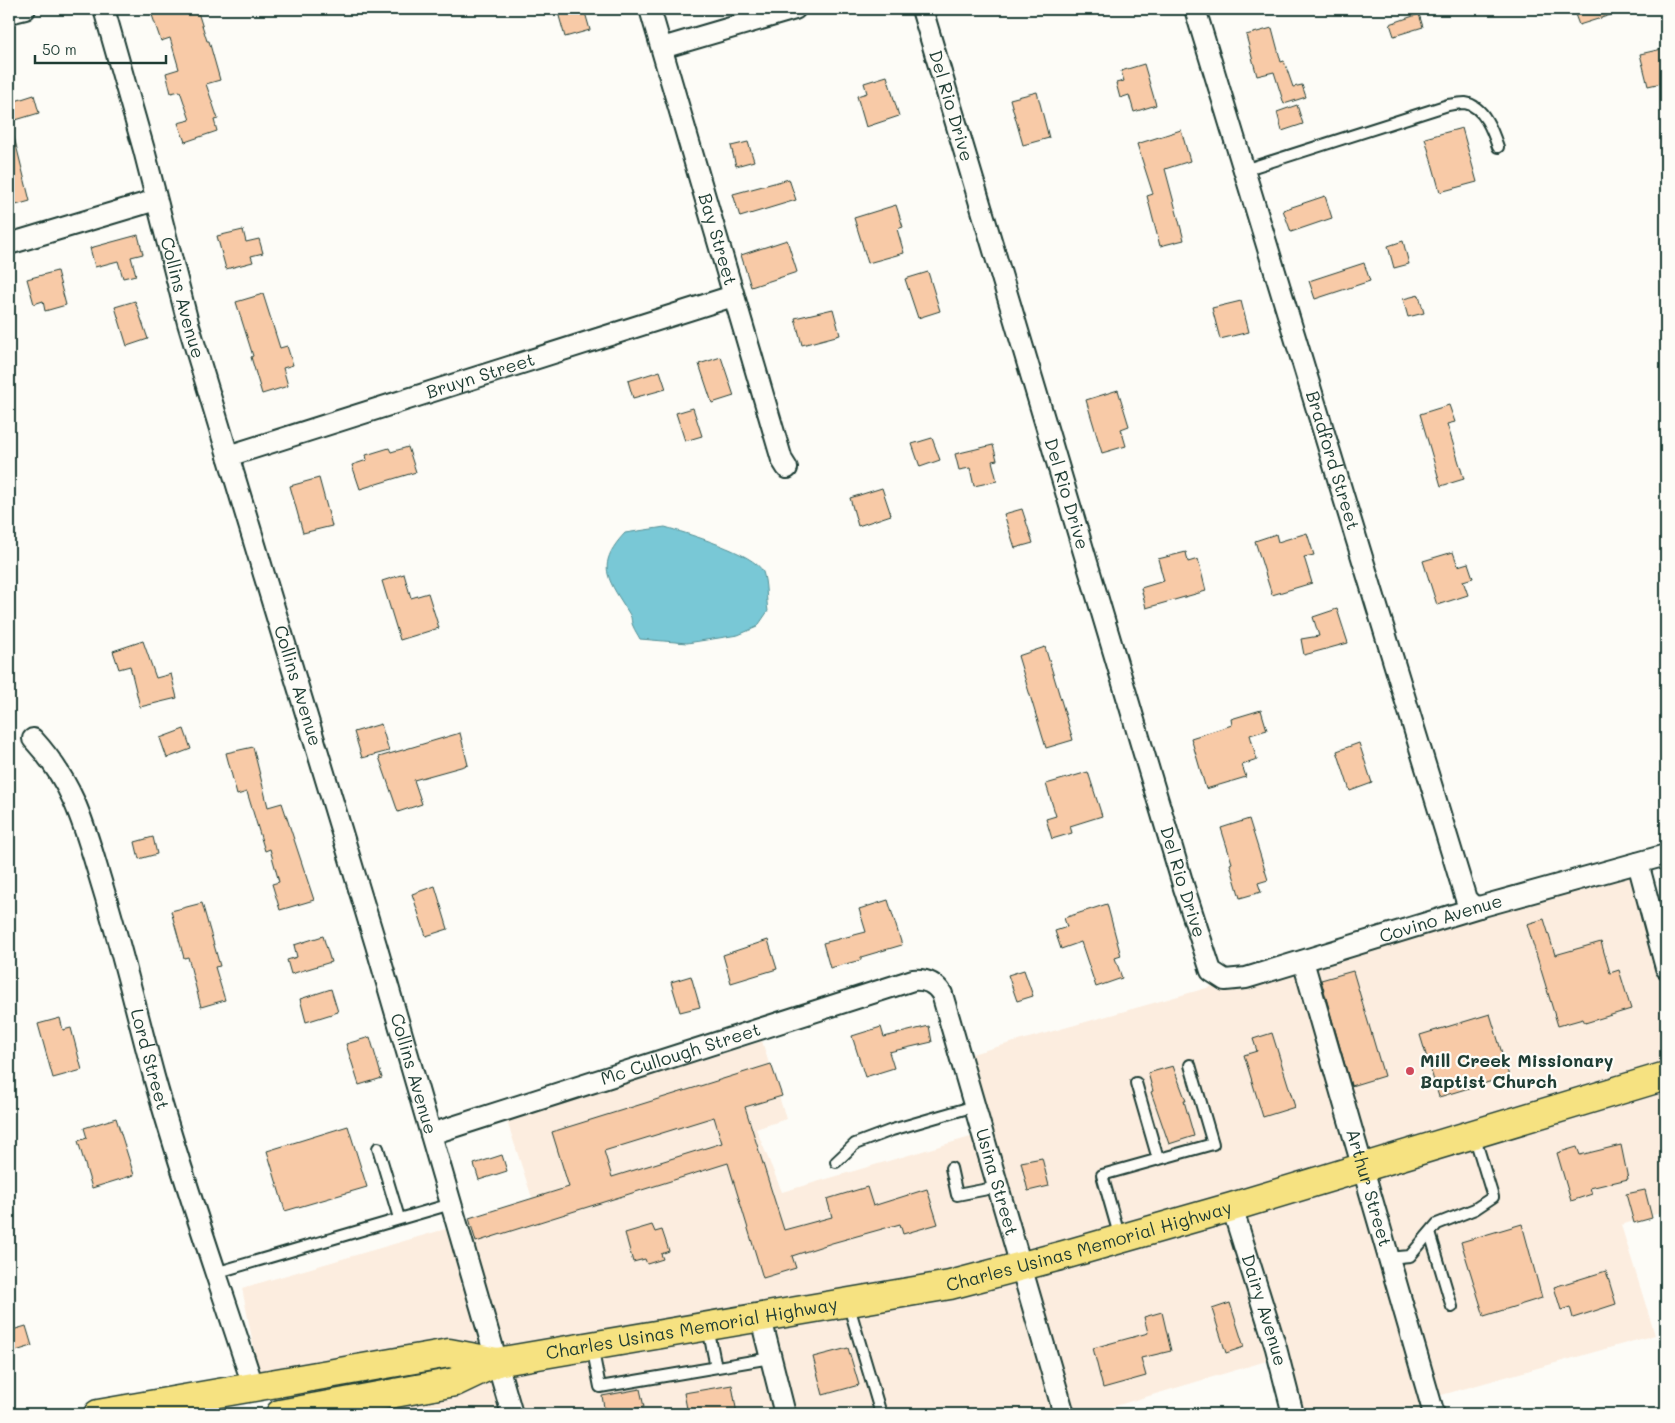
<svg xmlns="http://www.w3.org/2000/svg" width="1675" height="1423" font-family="Mali,sans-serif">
	<rect width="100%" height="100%" fill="#fdfcf7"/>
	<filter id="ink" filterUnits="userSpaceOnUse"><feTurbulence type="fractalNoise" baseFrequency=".02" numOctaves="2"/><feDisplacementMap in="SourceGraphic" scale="10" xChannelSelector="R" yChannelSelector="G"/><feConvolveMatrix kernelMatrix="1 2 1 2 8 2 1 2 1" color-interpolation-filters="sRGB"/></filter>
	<g filter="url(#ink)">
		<g fill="#fceddf">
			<polygon points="1632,876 1666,1002 1666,1065 1367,1156 1314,968 1480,917 1486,919 1487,917"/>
			<polygon points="1297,973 1350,1160 1027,1255 968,1055 1214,986 1218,991 1220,989 1227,990 1249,988"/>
			<polygon points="762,1041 786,1119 756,1129 782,1192 974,1136 1010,1259 948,1275 503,1350 466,1223 533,1201 507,1121"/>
			<polygon points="1666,1087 1666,1211 1621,1225 1655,1335 1438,1396 1372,1175"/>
			<polygon points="1355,1180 1425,1414 1303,1414 1244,1214"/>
			<polygon points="1226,1219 1270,1360 1088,1414 1074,1414 1032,1274"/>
			<polygon points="449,1228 484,1349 259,1375 242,1288"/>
			<polygon points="1015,1278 1055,1414 795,1414 772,1324"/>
			<polygon points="754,1327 776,1414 521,1414 509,1370"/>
			<polygon points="492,1376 503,1414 335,1414"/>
		</g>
		<path fill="#79c8d6" stroke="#559095" d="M665,527C685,533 755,553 763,572C767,583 766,599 768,611L757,627L738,635L687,643L640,639C638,635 635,631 633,626C631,623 632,618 630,615C610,581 593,567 625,533Z"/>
		<g fill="#f8caa7" stroke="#1f3d34" fill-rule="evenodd">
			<polygon points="173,9 197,9 207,41 209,41 220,80 206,84 218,119 214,120 217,131 185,142 178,123 190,120 180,91 171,93 166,73 179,69 170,38 161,41 152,15"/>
			<polygon points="557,9 584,9 590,30 565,37"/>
			<polygon points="1573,9 1619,9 1620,12 1579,25"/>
			<polygon points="1419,14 1423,27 1394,36 1390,24"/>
			<polygon points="1272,28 1281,62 1284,61 1293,87 1302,85 1306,97 1284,104 1274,72 1257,76 1246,35"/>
			<polygon points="1662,49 1666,64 1666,82 1648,86 1640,54"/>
			<polygon points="1144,64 1156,105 1134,112 1129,95 1120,98 1116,83 1124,81 1121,71"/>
			<polygon points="887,76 899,116 866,127 857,96 867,93 864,83"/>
			<polygon points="1037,92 1049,138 1023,145 1010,99"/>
			<polygon points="34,95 39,113 9,122 9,103"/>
			<polygon points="1297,105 1303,124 1282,131 1277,112"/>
			<polygon points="1462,128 1477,182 1440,192 1425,138"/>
			<polygon points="1181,130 1190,161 1165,169 1184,240 1160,246 1147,196 1153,194 1137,144"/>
			<polygon points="14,137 30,201 9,207 9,138"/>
			<polygon points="748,142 754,161 736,166 731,146"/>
			<polygon points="789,179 796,200 740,217 733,194"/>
			<polygon points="1325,196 1332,218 1291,232 1283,210"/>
			<polygon points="896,205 903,227 897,229 904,253 868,263 854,218"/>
			<polygon points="243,230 246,242 259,239 263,253 251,256 253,262 226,269 217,236"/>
			<polygon points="138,235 143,254 131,257 136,275 123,278 118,261 95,267 90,248"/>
			<polygon points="787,240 797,272 751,287 741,255"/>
			<polygon points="1403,241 1409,264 1394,268 1388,246"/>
			<polygon points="1364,263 1370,281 1315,299 1309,281"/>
			<polygon points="57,271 66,305 45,311 43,301 34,304 27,279"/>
			<polygon points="928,272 940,311 918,318 905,279"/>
			<polygon points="263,294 280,348 287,346 293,365 283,368 288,386 262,394 251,357 253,356 236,302"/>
			<polygon points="1419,295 1424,313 1408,317 1403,299"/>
			<polygon points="135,301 148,339 127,346 115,307"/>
			<polygon points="1241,301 1249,332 1220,339 1212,308"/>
			<polygon points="833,309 840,335 802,345 795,318"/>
			<polygon points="721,357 734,396 712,403 699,364"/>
			<polygon points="660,371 666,389 633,398 628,381"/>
			<polygon points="1118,390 1129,426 1121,429 1126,446 1102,453 1086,400"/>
			<polygon points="1449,405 1455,422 1447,424 1464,479 1441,486 1420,414"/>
			<polygon points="693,408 702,436 685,441 676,413"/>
			<polygon points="932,438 940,460 920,467 912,444"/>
			<polygon points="993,445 997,460 992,461 997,481 974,486 970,468 959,470 955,454"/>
			<polygon points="408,447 416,472 360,489 352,465 367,460 366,455 389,448 391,452"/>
			<polygon points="319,478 332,526 303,533 290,486"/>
			<polygon points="882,488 891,515 858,526 850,498"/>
			<polygon points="1022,509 1033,543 1015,548 1004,514"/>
			<polygon points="1307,533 1314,555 1304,557 1312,583 1272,595 1255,541 1276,534 1278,542"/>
			<polygon points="1186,552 1188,562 1198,559 1206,591 1146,608 1141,588 1164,581 1158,559"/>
			<polygon points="1453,552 1458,566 1468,563 1473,578 1463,581 1468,595 1437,605 1423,561"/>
			<polygon points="404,574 411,598 428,593 439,628 400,640 382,581"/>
			<polygon points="1337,609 1348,643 1304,655 1301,639 1319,636 1313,617"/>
			<polygon points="143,641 156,678 171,674 177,698 140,707 130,666 119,669 113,651"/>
			<polygon points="1045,647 1073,740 1046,748 1018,656"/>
			<polygon points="1261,710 1267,730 1250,735 1257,760 1242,765 1246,777 1206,789 1191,738 1232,725 1231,719"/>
			<polygon points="381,724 389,751 362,758 354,732"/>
			<polygon points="184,729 191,749 167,758 160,738"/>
			<polygon points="460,733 468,765 414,780 422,804 398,812 379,757"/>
			<polygon points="1359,743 1372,783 1350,791 1337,751"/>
			<polygon points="253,747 268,807 282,803 314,900 280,910 272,884 279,882 270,849 265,851 247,792 237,795 226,753"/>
			<polygon points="1088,772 1102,816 1070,826 1072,833 1052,839 1046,819 1056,816 1046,784"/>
			<polygon points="1249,819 1268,880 1258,883 1261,892 1240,898 1230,864 1232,863 1221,828"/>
			<polygon points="153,837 157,854 139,859 135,842"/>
			<polygon points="435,886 448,929 426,936 412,894"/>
			<polygon points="888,900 902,945 861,957 861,960 830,968 823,943 866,932 859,909"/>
			<polygon points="202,903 220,966 215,967 225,1000 201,1007 188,957 184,958 171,911"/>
			<polygon points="1107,904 1121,956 1115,958 1122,978 1096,987 1081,942 1061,949 1055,931 1067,927 1064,918"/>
			<polygon points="1544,919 1555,955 1601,942 1610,973 1619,970 1631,1009 1585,1023 1583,1019 1558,1026 1527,924"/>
			<polygon points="323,936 331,962 291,974 287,960 297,957 294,945"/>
			<polygon points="768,940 777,969 731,983 723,955"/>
			<polygon points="1024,970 1033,996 1017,1001 1008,975"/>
			<polygon points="1353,971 1384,1076 1351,1086 1321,980"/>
			<polygon points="691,976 700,1007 680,1012 671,982"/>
			<polygon points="331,989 338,1012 306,1022 300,999"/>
			<polygon points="1490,1014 1509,1076 1439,1097 1420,1035"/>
			<polygon points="60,1018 63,1030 71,1028 82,1070 53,1078 38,1024"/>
			<polygon points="929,1026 932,1042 889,1052 894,1068 865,1077 852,1036 881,1027 884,1037"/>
			<polygon points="1272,1033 1295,1107 1263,1117 1244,1055 1257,1051 1253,1039"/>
			<polygon points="370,1037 382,1078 359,1085 346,1044"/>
			<path d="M771,1064L782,1096L745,1107L784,1230L832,1217L827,1199L867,1187L873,1206L927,1189L938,1224L903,1234L900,1224L832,1243L792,1256L796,1268L763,1278L728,1163L476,1242L469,1218L569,1187L552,1132ZM714,1117L722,1143L612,1177L604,1151Z"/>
			<polygon points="1173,1066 1186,1101 1184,1101 1194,1136 1169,1144 1151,1092 1153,1091 1148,1073"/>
			<polygon points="116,1118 134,1175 92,1188 78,1141 87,1138 84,1128"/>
			<polygon points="348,1126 367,1187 285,1211 267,1151"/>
			<polygon points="1621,1145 1628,1179 1590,1188 1592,1194 1571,1201 1557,1153 1577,1147 1580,1155"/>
			<polygon points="502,1155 507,1171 479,1180 474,1164"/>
			<polygon points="1042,1158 1049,1186 1028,1191 1021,1162"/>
			<polygon points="1645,1190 1652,1218 1634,1223 1626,1194"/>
			<polygon points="1522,1224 1542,1298 1484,1316 1461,1242"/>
			<polygon points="652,1225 655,1232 662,1230 669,1251 661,1254 663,1259 647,1264 645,1259 633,1262 625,1233"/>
			<polygon points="1606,1271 1616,1304 1573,1318 1570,1307 1561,1310 1554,1287"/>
			<polygon points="1230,1303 1244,1347 1226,1353 1212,1309"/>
			<polygon points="1162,1312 1171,1351 1141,1358 1146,1376 1103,1388 1093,1348 1148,1333 1144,1317"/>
			<polygon points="26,1326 32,1346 9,1353 9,1331"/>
			<polygon points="848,1348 859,1385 823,1395 813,1357"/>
			<polygon points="732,1385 737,1414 688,1414 684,1393"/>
			<polygon points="640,1389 644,1407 605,1413 602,1396"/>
		</g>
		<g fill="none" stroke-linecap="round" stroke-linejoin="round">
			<defs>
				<g id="lane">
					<path d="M1244,170L1448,105C1454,104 1460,103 1465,103C1484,106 1493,132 1498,147"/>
					<polyline points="1136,1083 1158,1159"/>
					<polyline points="378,1148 399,1218"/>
					<polyline points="836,1162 855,1144 892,1130 975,1106"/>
					<polyline points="951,1168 957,1195 998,1187"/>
					<polyline points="1430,1233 1452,1307"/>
					<polyline points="1120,1238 1102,1175 1213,1144 1190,1065"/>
					<polyline points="1388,1258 1410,1256 1437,1224 1475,1209 1493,1197 1474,1135"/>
					<polyline points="215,1273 451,1204"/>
					<polyline points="848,1303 881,1414"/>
					<polyline points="708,1328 716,1367"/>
					<polyline points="592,1346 600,1387 771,1358"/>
				</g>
				<g id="street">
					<path id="s1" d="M104,9L144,150L188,323L376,945L512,1414"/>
					<path id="s2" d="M650,9L782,460L787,468"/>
					<path id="s3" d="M922,9L1184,888L1211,971L1225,980L1246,978L1479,907L1666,855"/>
					<path id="s4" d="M1195,9L1466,899L1472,905L1479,907"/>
					<polyline points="9,13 25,9"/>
					<polyline points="662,48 795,9"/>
					<polyline points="9,244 156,200"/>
					<path id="s5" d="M228,456L733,296"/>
					<path id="s6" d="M33,739C76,786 85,829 103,888C122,950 137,1014 154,1077C183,1181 220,1283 253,1386"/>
					<polyline points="1638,863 1666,968"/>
					<path id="s7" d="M1303,961L1434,1414"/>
					<path id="s8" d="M431,1134L913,980C926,979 935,983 942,994L1064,1414"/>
					<path id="s9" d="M1232,1207L1276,1348L1293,1414"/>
					<polyline points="760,1315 785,1414"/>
				</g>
				<g id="highway">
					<polyline points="98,1414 449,1353 497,1362"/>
					<path id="s10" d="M280,1414L455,1382L497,1362L950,1285L1064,1255L1232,1207L1666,1076"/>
				</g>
			</defs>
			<use href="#lane" stroke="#1f3d34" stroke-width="14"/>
			<use href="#street" stroke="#1f3d34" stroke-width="24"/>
			<use href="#highway" stroke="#1f3d34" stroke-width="31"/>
			<use href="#lane" stroke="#fdfcf7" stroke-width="10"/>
			<use href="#street" stroke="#fdfcf7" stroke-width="20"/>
			<use href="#highway" stroke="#f6e281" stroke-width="28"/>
		</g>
	</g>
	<circle fill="#d1495b" stroke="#fdfcf7" stroke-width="2" cx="1410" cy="1071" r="5"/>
	<g text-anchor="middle" stroke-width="4.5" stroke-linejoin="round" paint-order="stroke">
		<g font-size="18" fill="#1f3d34" stroke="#fdfcf7">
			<text dy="6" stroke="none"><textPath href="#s3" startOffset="101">Del Rio Drive</textPath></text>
			<text dy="6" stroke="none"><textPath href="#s2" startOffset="240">Bay Street</textPath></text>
			<text dy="6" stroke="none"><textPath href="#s1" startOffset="299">Collins Avenue</textPath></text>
			<text dy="6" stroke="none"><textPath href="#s5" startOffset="265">Bruyn Street</textPath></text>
			<text dy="6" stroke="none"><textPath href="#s4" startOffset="472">Bradford Street</textPath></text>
			<text dy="6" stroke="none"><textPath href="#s3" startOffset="506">Del Rio Drive</textPath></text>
			<text dy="6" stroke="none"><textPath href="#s1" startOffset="704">Collins Avenue</textPath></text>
			<text dy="6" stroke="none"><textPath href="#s3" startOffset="911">Del Rio Drive</textPath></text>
			<text dy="6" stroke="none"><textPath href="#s3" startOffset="1246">Covino Avenue</textPath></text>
			<text dy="6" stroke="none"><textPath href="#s8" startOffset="262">Mc Cullough Street</textPath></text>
			<text dy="6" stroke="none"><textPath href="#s6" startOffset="344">Lord Street</textPath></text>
			<text dy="6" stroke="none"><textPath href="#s1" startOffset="1109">Collins Avenue</textPath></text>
			<text dy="6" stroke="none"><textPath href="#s8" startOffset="736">Usina Street</textPath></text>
			<text dy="6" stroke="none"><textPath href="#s7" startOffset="236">Arthur Street</textPath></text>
			<text dy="6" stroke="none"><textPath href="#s10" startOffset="828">Charles Usinas Memorial Highway</textPath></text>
			<text dy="6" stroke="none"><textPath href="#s9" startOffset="108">Dairy Avenue</textPath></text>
			<text dy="6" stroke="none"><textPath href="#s10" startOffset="422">Charles Usinas Memorial Highway</textPath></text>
		</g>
		<g font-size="18" font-weight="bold" fill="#1f3d34" stroke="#fdfcf7" text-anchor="start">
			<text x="1420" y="1067">Mill Creek Missionary<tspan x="1420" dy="21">Baptist Church</tspan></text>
		</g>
	</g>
	<rect width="1675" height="1423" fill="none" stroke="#fdfcf7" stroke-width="30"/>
	<rect x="15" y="15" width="1645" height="1393" fill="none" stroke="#1f3d34" stroke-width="2" filter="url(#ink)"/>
	<path d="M35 55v8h131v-8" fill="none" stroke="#1f3d34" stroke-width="2.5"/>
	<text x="42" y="55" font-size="15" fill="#1f3d34" stroke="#fdfcf7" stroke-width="4" paint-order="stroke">50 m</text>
</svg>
